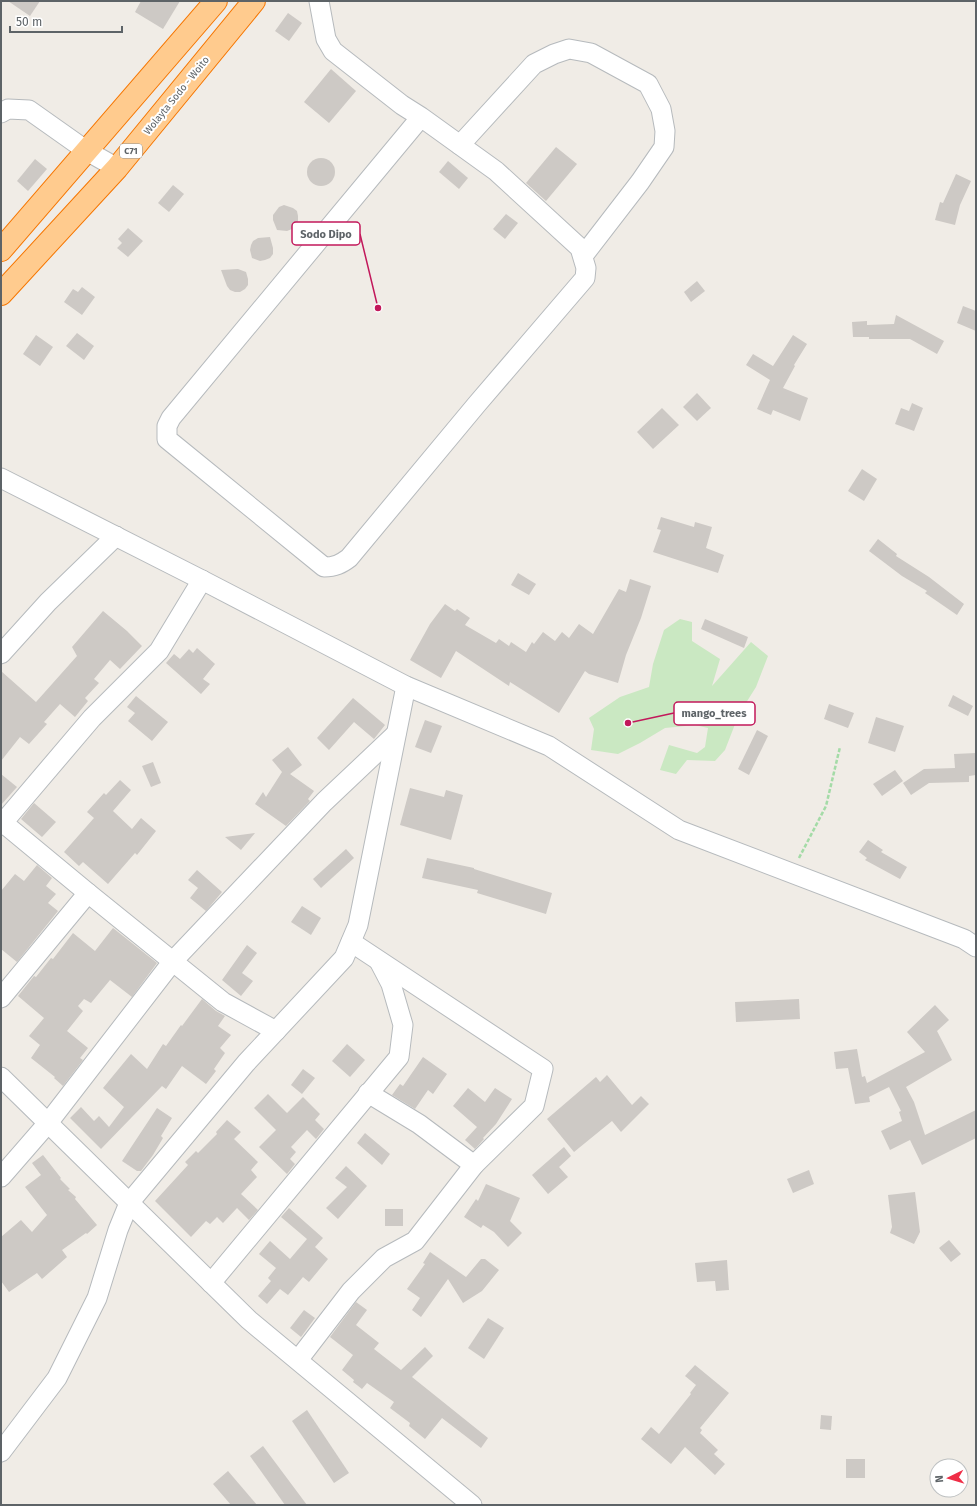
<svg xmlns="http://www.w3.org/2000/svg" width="977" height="1506" font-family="'Fira Sans',sans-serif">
	<rect width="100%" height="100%" fill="#f0ece6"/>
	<polygon fill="#cae8c2" points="680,619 692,622 692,641 720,659 712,686 751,642 768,656 756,687 739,714 725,750 715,761 687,760 676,774 660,770 669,745 697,753 705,747 708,728 695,725 665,728 640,743 618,754 591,750 594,729 589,718 620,697 649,687 653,664 664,630"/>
	<g fill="#cdc9c5">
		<polygon points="8,1 40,1 30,16"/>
		<polygon points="141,1 180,1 163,29 135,12"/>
		<polygon points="288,13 302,23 289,41 275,31"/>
		<polygon points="331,69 356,91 329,123 304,102"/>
		<polygon points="556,147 577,164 546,201 526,183"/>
		<circle cx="321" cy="172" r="14"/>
		<polygon points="35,159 47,169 28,191 17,181"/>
		<polygon points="448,161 468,178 459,189 439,172"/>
		<polygon points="956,174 971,181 960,205 955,225 935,220 940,202 943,203"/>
		<polygon points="173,185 184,194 169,212 158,203"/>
		<polygon points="284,205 293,208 297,211 298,216 298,221 292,229 287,231 277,230 273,220 273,215 279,207"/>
		<polygon points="506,214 518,223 505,239 493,229"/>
		<polygon points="128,228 143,241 128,257 117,248 122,243 118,239"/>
		<polygon points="270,237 273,248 273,254 270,258 265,260 260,261 252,258 250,250 251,245 253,241 258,238"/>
		<polygon points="238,269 246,272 248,279 248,285 245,289 240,292 235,292 230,290 227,286 221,270"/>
		<polygon points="697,281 705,291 691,302 684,292"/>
		<polygon points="82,287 95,297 82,315 64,302 73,289 78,292"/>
		<polygon points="963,306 976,311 976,331 957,323"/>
		<polygon points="896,315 944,341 937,354 910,339 869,339 869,337 853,337 852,322 867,321 867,325 894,324"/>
		<polygon points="77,333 94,346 84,360 66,346"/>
		<polygon points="36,335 53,347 40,366 23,354"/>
		<polygon points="793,335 807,344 794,365 795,366 783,388 808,398 800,421 773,410 771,415 757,409 770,380 746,365 753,354 773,366"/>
		<polygon points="697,393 711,408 697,421 683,407"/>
		<polygon points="912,403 923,408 914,431 895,424 901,408 909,411"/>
		<polygon points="662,408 679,425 653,449 637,432"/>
		<polygon points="862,469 877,479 864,501 848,491"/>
		<polygon points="661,517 694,527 695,522 712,527 706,548 724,555 718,573 653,552 661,530 657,529"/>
		<polygon points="878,539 897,554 896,556 929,577 964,604 957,615 925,593 927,591 902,576 869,551"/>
		<polygon points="518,573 536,584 529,595 511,585"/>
		<polygon points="630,579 651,586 641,618 626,655 618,683 589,674 585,671 559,713 510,682 509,686 456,651 441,678 410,660 430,624 445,604 455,611 457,609 470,618 465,625 496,643 499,639 509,646 511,642 526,652 532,642 534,644 543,632 555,641 562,632 569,638 579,624 593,634 619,589 626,592"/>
		<polygon points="103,611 127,631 142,646 120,669 110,660 94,679 99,683 85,698 88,701 75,717 60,704 44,722 47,724 29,744 20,737 1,761 1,671 36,702 77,656 72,647"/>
		<polygon points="705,619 748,637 744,648 701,629"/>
		<polygon points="197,648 215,664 203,679 210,684 201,694 166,663 174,654 180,659 189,649 193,653"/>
		<polygon points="953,695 973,706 968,716 948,706"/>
		<polygon points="136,696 168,722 152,741 128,721 135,713 127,707"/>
		<polygon points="353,698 385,725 374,739 354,722 329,750 317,738"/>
		<polygon points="829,704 854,713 848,728 824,719"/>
		<polygon points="876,717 904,726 895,752 868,743"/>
		<polygon points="425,720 442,726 431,753 415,747"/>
		<polygon points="757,730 768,736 749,775 738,769"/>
		<polygon points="288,747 302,765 290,774 314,791 308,799 310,801 286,826 255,804 263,792 266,797 282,772 272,760"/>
		<polygon points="976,753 976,775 969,776 969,782 929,783 911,795 903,783 924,769 955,768 954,754"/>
		<polygon points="153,762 161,783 151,787 142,766"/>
		<polygon points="895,770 903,781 882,796 873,784"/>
		<polygon points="1,774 17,787 1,805"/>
		<polygon points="120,780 131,790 113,811 132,829 141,818 156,831 137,855 135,853 108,884 83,862 79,866 64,852 94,818 87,812 104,793 106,795"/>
		<polygon points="410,788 444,797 446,790 463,795 451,840 400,825"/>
		<polygon points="34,803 56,822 42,837 21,819"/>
		<polygon points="255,833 241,850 225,837"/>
		<polygon points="868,840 883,850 881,852 907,867 900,879 865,860 867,858 859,852"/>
		<polygon points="346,849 354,858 321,888 313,879"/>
		<polygon points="427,858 474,868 474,869 552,893 546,914 477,893 478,890 422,878"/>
		<polygon points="37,865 52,878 46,886 56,894 48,903 58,911 17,962 1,949 1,891 15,874 24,881"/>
		<polygon points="197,870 222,892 206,911 190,898 198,888 188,880"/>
		<polygon points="302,906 321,918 311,935 291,922"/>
		<polygon points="113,928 157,963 132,997 110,980 91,1003 84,999 78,1006 83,1011 67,1031 88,1048 80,1058 83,1060 63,1086 54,1078 55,1077 31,1058 40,1045 29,1036 44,1018 18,996 34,976 36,977 51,958 53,959 73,933 95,951"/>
		<polygon points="247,945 257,953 242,973 253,981 241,996 222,980"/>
		<polygon points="202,999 216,1011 225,1016 218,1026 231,1035 220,1048 225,1053 214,1069 216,1071 206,1084 182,1066 166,1089 162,1086 101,1149 70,1118 81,1107 94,1121 99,1116 109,1127 124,1107 103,1088 131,1054 147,1069 163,1044 166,1046 181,1025 182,1026"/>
		<polygon points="799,999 800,1019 736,1022 735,1002"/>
		<polygon points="935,1005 949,1020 937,1031 952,1060 906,1087 914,1102 925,1135 976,1110 976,1138 922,1165 910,1140 890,1150 881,1131 902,1121 899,1112 901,1111 889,1087 869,1097 870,1102 855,1104 848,1068 836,1069 834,1052 857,1049 862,1077 865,1076 867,1083 925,1052 907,1032"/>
		<polygon points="347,1044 365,1060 350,1077 332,1061"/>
		<polygon points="423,1057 447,1074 433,1094 428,1090 415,1109 392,1095 400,1084 403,1086"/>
		<polygon points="303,1069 315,1078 302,1094 291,1085"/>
		<polygon points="607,1075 632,1105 641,1096 649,1104 621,1132 612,1121 574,1152 547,1119 596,1077 600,1082"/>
		<polygon points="468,1088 485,1102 495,1088 512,1099 496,1124 483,1138 484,1139 475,1149 465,1140 477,1127 453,1106"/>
		<polygon points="268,1094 287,1113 303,1097 320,1114 315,1120 324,1129 316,1139 307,1130 291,1147 296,1152 290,1159 295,1164 287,1174 259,1147 276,1130 254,1108"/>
		<polygon points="157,1108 172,1118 161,1136 163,1138 153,1155 141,1171 137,1171 122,1161"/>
		<polygon points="227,1120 241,1132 234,1139 258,1162 251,1170 257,1177 241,1194 258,1210 249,1220 237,1208 223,1223 217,1217 210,1224 206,1221 191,1237 155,1201 188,1165 185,1162 196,1151 198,1153 217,1134 216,1132"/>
		<polygon points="365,1133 390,1154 382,1165 357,1143"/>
		<polygon points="564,1147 571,1156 559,1167 568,1177 548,1194 532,1175"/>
		<polygon points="43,1155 61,1178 60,1179 70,1189 68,1190 76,1197 75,1199 97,1225 87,1234 86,1233 62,1250 67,1257 42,1279 37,1273 9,1292 1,1281 1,1237 21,1220 32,1232 47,1215 25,1187 41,1175 32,1163"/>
		<polygon points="346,1166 367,1186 338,1219 326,1208 347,1187 335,1178"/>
		<polygon points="809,1170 814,1184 793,1193 787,1179"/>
		<polygon points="486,1184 520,1198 510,1221 522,1233 508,1247 494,1232 483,1225 481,1228 464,1217 476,1199 478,1201"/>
		<polygon points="915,1192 920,1232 914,1244 890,1233 892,1227 888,1195"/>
		<polygon points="289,1208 323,1238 315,1247 328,1259 309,1282 303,1277 288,1295 280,1289 267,1304 258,1296 271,1281 268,1278 276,1268 259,1254 270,1241 290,1259 307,1239 281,1217"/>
		<rect x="385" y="1209" width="18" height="17"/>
		<polygon points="949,1240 961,1254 951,1262 939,1248"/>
		<polygon points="430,1252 466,1277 481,1259 485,1259 499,1270 482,1291 463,1303 448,1279 421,1317 412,1310 420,1298 407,1289 425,1264 423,1263"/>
		<polygon points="727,1260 729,1290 716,1291 715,1281 697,1282 695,1263"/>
		<polygon points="356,1302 367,1310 356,1325 379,1343 374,1349 401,1370 425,1347 433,1356 412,1377 488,1438 481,1448 442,1418 425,1439 409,1426 410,1423 390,1408 394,1402 367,1383 362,1389 353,1382 354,1380 342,1370 353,1355 330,1337"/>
		<polygon points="304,1310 315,1318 301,1337 290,1328"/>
		<polygon points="488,1318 504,1328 484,1359 468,1348"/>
		<polygon points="695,1365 729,1393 700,1428 702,1430 700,1433 718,1450 714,1454 725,1464 715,1475 685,1447 671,1464 641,1439 651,1427 659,1434 691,1394 690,1393 696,1385 685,1376"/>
		<polygon points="307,1410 349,1473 334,1483 292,1421"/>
		<polygon points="821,1415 832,1416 831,1430 820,1429"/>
		<polygon points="263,1446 307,1505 285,1505 250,1456"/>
		<rect x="846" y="1459" width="19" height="19"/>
		<polygon points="228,1471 257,1505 231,1505 213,1484"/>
	</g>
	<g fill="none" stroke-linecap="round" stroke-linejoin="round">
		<defs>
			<g id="minor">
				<path d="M319,1L326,39L333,51L402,105L421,117L496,171L580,248L586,268L585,278L477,404L349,558C341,564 335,567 324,567L167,439V426L171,418L421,117"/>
				<polyline points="1,113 8,109 29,110 87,151 117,168"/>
				<polyline points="460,145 534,64 554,54 569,49 591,53 648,84 661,109 665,131 664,147 640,182 583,256"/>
				<polyline points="1,478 202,580 406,686 549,746 679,830 964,939 976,947"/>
				<polyline points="1,654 48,602 116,536"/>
				<polyline points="1,821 88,893 223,1002 276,1031"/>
				<polyline points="1,825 92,718 159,651 202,580"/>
				<polyline points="1,998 88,893"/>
				<polyline points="1,1077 249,1320 472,1505"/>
				<polyline points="368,1093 419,1124 474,1165"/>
				<polyline points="1,1177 48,1123 173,961 324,802 396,734"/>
				<polyline points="211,1283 399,1057 403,1025 391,984 379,961"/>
				<polyline points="298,1360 351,1291 384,1258 415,1241 474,1165 534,1106 543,1069 351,942"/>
				<polyline points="1,1452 57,1378 97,1298 118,1230 129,1203 246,1063 344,958 358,925 406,686"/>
			</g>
			<g id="highway">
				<polyline points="1,250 216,1"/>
				<polyline points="1,294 117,168 254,1"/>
			</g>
		</defs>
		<use href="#minor" stroke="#b6babd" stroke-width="21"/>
		<use href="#highway" stroke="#f67600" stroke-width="24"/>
		<polyline stroke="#a4dba7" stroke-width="2.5" stroke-dasharray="4 2" stroke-linecap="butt" points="799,858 826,806 840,747"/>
		<use href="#minor" stroke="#fff" stroke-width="19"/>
		<use href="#highway" stroke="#ffcb8e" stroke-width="22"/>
	</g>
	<g text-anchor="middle" stroke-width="4" stroke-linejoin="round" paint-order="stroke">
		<rect fill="#fff" stroke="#8e9295" stroke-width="1" x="120" y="144" width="22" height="14" rx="3"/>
		<g font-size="9" font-weight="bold" fill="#5d6367">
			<text x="131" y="154">C71</text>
		</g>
		<g font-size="10" fill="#5d6367" stroke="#fff">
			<text transform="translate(176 95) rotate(-51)" y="4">Wolayta Sodo - Woito</text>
		</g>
	</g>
	<path fill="none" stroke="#c2185b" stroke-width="1.5" d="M378 308L360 234M628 723L674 713"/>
	<g fill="#c2185b" stroke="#fff" stroke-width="1.5">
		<circle cx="378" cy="308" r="4"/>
		<circle cx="628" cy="723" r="4"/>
	</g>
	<g fill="#fff" stroke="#c2185b" stroke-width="1.5">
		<rect x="292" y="222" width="68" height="23" rx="4"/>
		<rect x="674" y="702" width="81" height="23" rx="4"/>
	</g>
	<g font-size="11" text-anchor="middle" font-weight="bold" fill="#5d6367">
		<text x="326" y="238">Sodo Dipo</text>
		<text x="714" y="717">mango_trees</text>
	</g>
	<rect width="977" height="1506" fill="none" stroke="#5d6367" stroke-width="4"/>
	<g transform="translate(949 1478) rotate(265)"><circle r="19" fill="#ffffff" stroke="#bec1c2"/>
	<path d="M0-3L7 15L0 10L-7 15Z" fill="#ef2d46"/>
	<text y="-6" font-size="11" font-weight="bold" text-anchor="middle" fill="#5d6367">N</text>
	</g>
	<path d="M10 26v6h112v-6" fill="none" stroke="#5d6367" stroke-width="2"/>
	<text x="16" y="26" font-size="12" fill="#5d6367" stroke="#ffffff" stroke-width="3" paint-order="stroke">50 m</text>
</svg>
